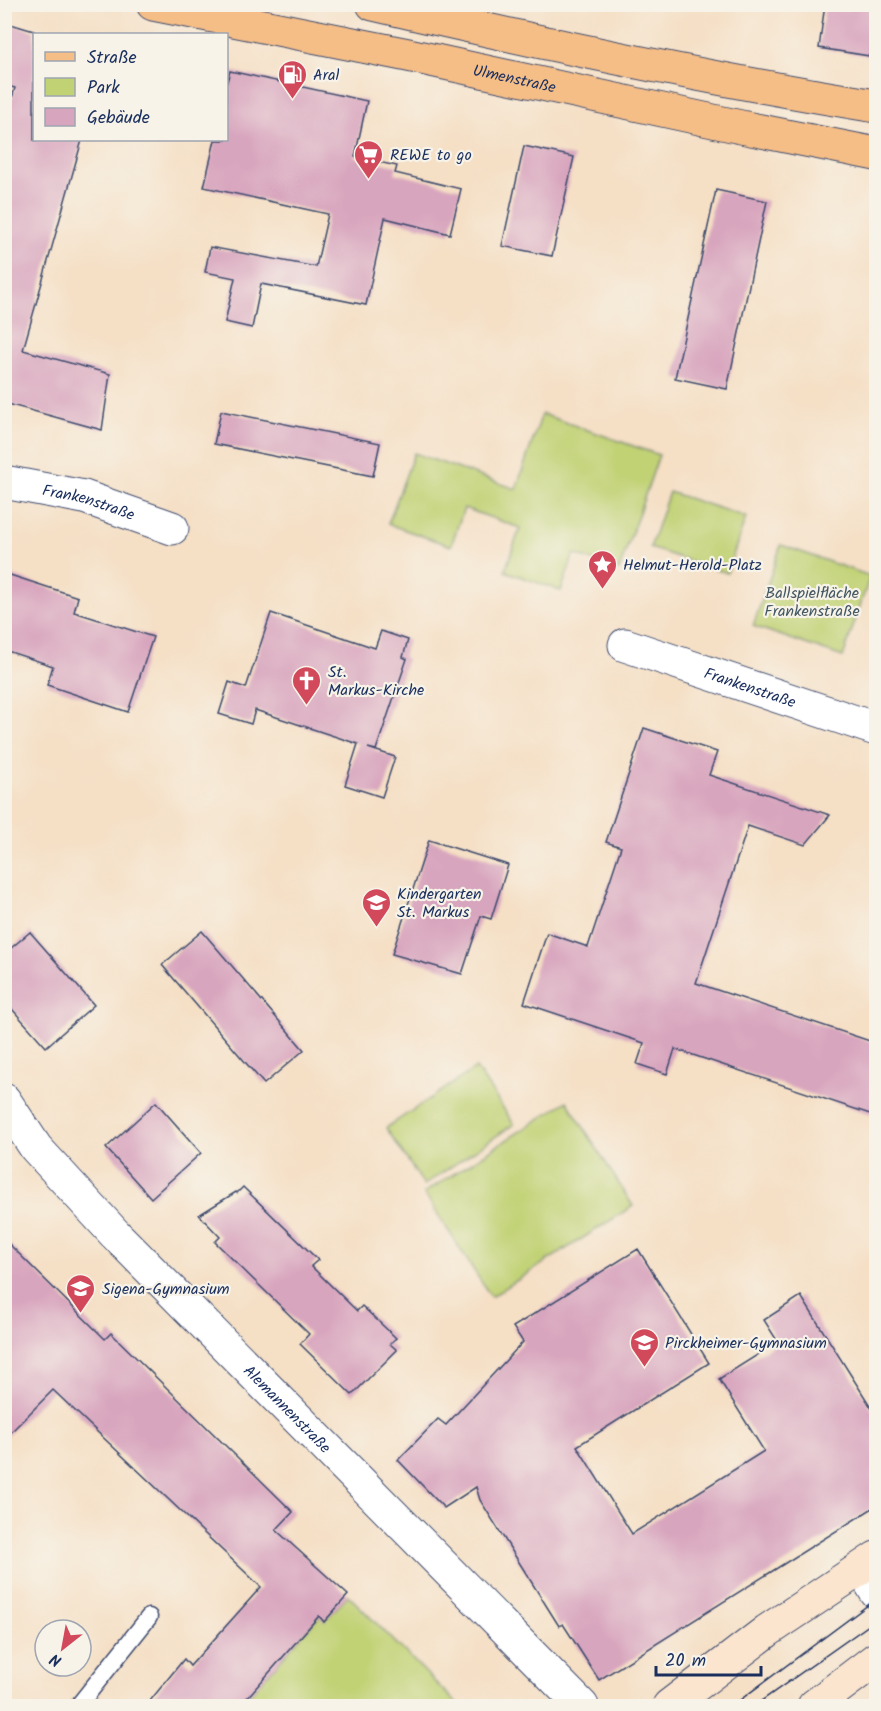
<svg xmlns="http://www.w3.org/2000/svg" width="881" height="1711" font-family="Kalam,sans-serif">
	<rect width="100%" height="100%" fill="#f7f3e8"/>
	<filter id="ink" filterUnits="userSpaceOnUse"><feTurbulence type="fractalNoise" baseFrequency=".0167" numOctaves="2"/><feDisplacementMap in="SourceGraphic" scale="12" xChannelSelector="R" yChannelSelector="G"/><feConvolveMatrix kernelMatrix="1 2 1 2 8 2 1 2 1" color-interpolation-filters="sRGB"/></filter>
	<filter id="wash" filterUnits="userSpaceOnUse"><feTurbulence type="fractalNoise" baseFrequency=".008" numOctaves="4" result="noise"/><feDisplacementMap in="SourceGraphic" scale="24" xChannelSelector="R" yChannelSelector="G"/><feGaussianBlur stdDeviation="1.35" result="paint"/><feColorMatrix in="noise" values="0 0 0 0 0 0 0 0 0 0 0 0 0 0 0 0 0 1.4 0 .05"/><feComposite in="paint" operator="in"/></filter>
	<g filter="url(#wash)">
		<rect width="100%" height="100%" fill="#f5dfc5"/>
		<g fill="#c1d275" stroke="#6e806a" stroke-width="1.5">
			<polygon points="542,414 659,455 619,570 574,554 561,591 505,571 520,528 464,508 451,546 388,524 414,453 516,489"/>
			<polygon points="669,492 746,517 727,573 650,548"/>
			<polygon points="781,545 870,576 843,657 753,626"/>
			<polygon points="476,1068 514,1124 424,1185 386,1128"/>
			<polygon points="567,1101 633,1206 491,1297 424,1193"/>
			<polygon points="348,1595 459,1706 240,1706 319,1616 325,1621"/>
		</g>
		<g id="blocks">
			<g fill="#d8a5be">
				<polygon points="825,4 876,4 876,57 819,48"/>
				<polygon points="4,22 34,31 34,140 82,140 23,350 110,374 102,430 4,403 4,124 15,88 4,85"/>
				<polygon points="230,71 367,101 355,157 397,166 395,173 461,189 450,234 385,218 366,305 261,284 252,328 225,322 235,278 205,272 210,247 316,267 328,214 204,187 215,140 226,140 226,85"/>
				<polygon points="524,146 574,157 552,256 502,246"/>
				<polygon points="716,190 767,201 727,389 675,378"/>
				<polygon points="221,411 380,443 373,476 214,444"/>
				<polygon points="4,573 78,597 74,612 153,637 128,712 47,685 53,666 4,650"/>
				<polygon points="271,613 375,648 381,631 408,640 403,657 407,659 376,750 368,748 395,757 382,797 345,785 358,744 255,710 251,724 219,714 229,682 246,688"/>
				<polygon points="644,728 717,752 709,775 830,815 805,845 748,826 696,983 876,1043 876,1116 675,1049 667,1074 637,1064 644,1043 524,1003 547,933 588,947 621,847 606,842"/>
				<polygon points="429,840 508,865 491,919 481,916 462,974 392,954"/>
				<polygon points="202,931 304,1050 264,1084 162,965"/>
				<polygon points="30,932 94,1005 46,1047 4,1000 4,954"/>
				<polygon points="156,1102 201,1153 151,1198 106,1148"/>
				<polygon points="243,1187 318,1260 311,1266 357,1311 362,1306 396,1338 390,1344 397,1350 352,1395 300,1344 309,1334 215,1242 220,1237 199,1215 236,1192 237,1193"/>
				<polygon points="4,1239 105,1339 111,1333 293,1512 276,1530 348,1595 324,1622 319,1616 239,1707 145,1707 184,1659 190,1666 261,1587 53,1390 4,1439"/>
				<polygon points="638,1249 709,1363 577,1446 632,1534 764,1451 719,1379 778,1342 764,1320 801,1296 876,1415 876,1506 599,1680 563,1624 559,1626 480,1500 476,1487 444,1508 398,1460 438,1419 446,1425 523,1342 513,1327"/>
			</g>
		</g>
	</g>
	<g filter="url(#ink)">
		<use href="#blocks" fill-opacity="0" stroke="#3c496d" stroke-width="1.5"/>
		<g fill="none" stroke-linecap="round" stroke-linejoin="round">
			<defs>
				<polyline id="service" points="78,1706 149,1617"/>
				<g id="minor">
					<path id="s1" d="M4,482L84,497L172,528"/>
					<path id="s2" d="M625,645L876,729"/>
					<path id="s3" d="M4,1100L36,1148L116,1235L582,1706"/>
					<polyline points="862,1568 876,1592"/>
				</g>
				<g id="secondary">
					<polyline points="669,1706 767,1631 876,1558"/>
					<polyline points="814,1706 876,1659"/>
				</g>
				<g id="primary">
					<path id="s4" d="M153,4L408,55L741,127L876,154"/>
					<path d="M373,4C540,43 707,79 876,106"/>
				</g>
			</defs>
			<use href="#service" stroke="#3c496d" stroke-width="19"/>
			<use href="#minor" stroke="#3c496d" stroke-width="35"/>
			<use href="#secondary" stroke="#3c496d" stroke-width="35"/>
			<use href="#primary" stroke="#3c496d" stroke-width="35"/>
			<use href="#service" stroke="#fff" stroke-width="16"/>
			<use href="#minor" stroke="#fff" stroke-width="33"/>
			<use href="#secondary" stroke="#fbe5cf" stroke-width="33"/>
			<use href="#primary" stroke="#f6be87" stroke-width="33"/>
			<g stroke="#1b2f5e" stroke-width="1.5">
				<polyline points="732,1706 876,1599"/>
				<polyline points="754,1706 876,1620"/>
			</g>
		</g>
	</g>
	<defs>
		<symbol id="fuel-pin" viewBox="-11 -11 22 30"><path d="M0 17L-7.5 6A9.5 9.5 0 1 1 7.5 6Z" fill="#d1495b" stroke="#f7f3e8"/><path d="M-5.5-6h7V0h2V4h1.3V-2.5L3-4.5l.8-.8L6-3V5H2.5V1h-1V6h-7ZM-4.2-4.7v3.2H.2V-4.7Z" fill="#fff"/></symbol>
		<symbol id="supermarket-pin" viewBox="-11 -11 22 30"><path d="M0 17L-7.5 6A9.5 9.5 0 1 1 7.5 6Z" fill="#d1495b" stroke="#f7f3e8"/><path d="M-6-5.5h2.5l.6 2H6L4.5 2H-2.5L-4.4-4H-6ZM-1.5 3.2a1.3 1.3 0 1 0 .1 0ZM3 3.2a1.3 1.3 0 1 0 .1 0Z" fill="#fff"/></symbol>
		<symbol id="sight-pin" viewBox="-11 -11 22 30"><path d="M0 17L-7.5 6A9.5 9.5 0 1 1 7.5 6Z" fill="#d1495b" stroke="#f7f3e8"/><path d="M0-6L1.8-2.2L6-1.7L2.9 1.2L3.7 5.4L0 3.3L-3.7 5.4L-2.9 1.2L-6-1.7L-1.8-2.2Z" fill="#fff"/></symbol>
		<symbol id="church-pin" viewBox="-11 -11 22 30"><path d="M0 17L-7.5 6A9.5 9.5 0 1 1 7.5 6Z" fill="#d1495b" stroke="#f7f3e8"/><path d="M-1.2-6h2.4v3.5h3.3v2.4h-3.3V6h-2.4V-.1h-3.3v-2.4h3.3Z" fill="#fff"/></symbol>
		<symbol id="school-pin" viewBox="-11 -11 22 30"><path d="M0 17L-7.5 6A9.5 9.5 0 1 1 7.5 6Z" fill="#d1495b" stroke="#f7f3e8"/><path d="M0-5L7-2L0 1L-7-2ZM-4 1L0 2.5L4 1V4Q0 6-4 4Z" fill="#fff"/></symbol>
	</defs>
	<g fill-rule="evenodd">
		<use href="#fuel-pin" x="276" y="58" width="33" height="45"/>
		<use href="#supermarket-pin" x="352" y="138" width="33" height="45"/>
		<use href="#sight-pin" x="586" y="548" width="33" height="45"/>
		<use href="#church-pin" x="290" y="664" width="33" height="45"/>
		<use href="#school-pin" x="360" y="886" width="33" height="45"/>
		<use href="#school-pin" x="64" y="1272" width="33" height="45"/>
		<use href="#school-pin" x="628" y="1326" width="33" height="45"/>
	</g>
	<g text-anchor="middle" stroke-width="4.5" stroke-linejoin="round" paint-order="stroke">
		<g font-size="16" fill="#1b2f5e" stroke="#f7f3e8" text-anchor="start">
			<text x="313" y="80">Aral</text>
			<text x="390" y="160">REWE to go</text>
			<text x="623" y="570">Helmut-Herold-Platz</text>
			<text x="328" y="677">St.<tspan x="328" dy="18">Markus-Kirche</tspan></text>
			<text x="397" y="899">Kindergarten<tspan x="397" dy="18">St. Markus</tspan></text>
			<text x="102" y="1294">Sigena-Gymnasium</text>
			<text x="665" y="1348">Pirckheimer-Gymnasium</text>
		</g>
		<g font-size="16" fill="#1b2f5e" stroke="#f7f3e8">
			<text dy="6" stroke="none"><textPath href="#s4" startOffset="369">Ulmenstraße</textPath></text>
			<text dy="6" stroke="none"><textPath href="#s1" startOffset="87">Frankenstraße</textPath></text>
			<text dy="6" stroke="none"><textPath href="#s2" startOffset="132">Frankenstraße</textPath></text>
			<text dy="6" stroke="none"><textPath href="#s3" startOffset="420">Alemannenstraße</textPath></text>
		</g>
		<g font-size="16" fill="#445864" stroke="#f7f3e8">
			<text x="812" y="598">Ballspielfläche<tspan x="812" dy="18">Frankenstraße</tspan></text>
		</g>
	</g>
	<rect width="881" height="1711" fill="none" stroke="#f7f3e8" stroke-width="24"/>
	<rect x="33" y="33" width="195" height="108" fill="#f7f3e8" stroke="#9fa5b1" stroke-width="1.5"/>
	<rect x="45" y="52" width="30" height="9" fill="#f6be87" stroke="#9fa5b1" stroke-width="1.5"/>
	<text x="87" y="63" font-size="18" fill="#1b2f5e">Straße</text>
	<rect x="45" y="78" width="30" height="18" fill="#c1d275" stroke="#9fa5b1" stroke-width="1.5"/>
	<text x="87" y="93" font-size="18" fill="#1b2f5e">Park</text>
	<rect x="45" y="108" width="30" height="18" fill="#d8a5be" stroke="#9fa5b1" stroke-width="1.5"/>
	<text x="87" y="123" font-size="18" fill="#1b2f5e">Gebäude</text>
	<g transform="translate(63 1648) rotate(211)"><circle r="28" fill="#f7f3e8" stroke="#9fa5b1" stroke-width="1.5"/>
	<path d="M0-4.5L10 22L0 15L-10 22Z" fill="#d1495b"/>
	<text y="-9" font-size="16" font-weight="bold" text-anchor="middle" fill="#1b2f5e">N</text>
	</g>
	<path d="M656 1666v9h105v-9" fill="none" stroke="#1b2f5e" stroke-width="3"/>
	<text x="665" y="1666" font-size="18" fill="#1b2f5e" stroke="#f7f3e8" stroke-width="4.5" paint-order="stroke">20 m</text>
</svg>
